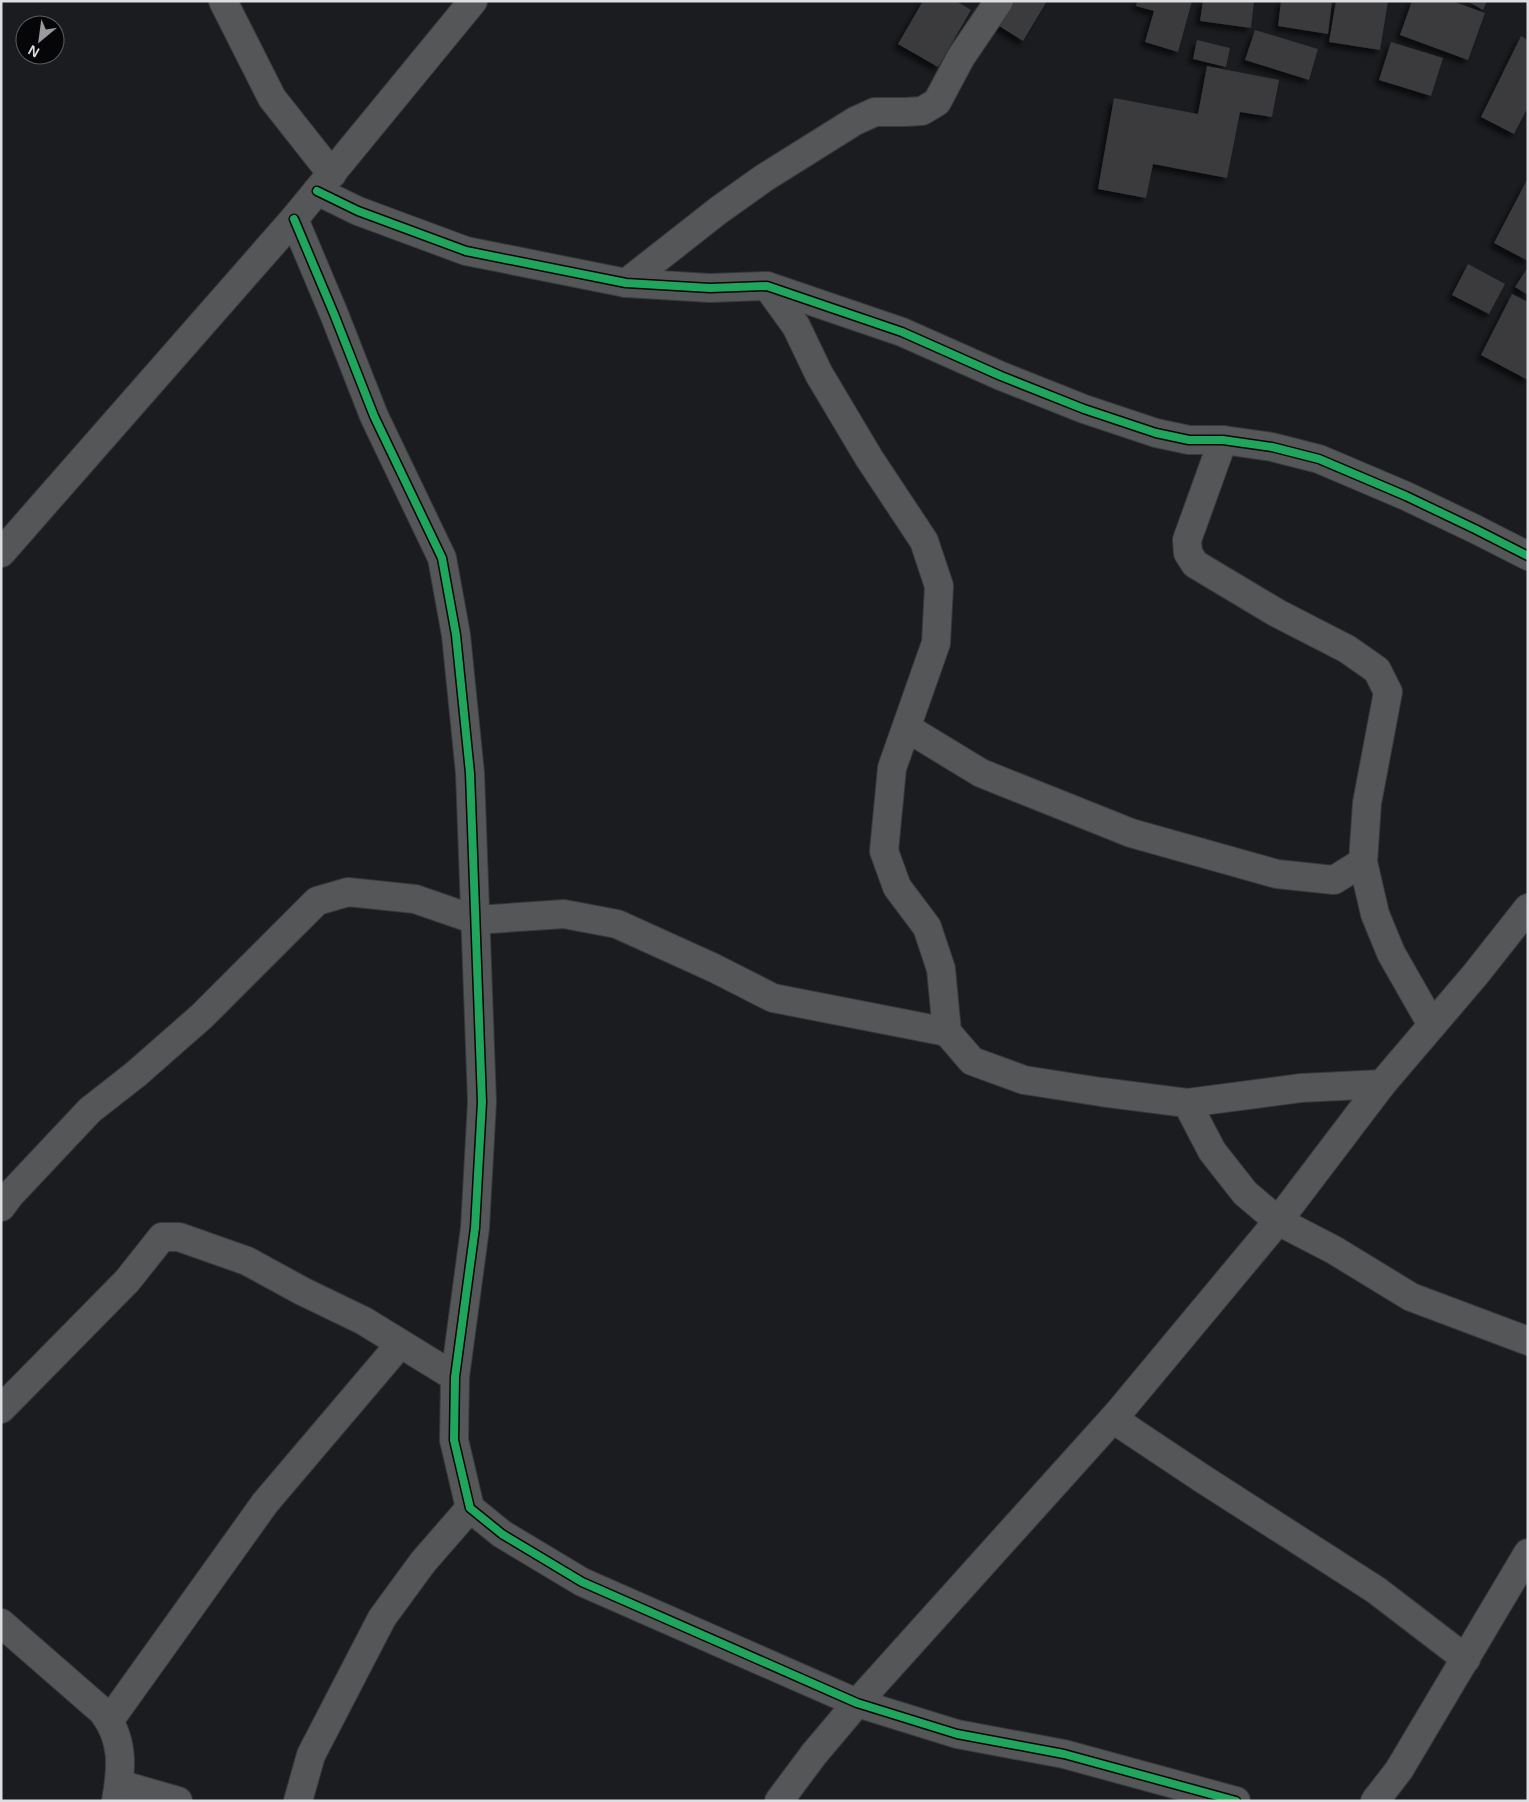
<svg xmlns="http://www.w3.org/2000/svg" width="1529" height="1802" font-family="Arial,sans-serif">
	<defs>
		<filter id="shadow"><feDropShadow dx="-4.5" dy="4.5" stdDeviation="2.5" flood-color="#0009"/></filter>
	</defs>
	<rect width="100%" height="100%" fill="#1a1c1f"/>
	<g fill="#3a3b3c" filter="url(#shadow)">
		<polygon points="923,1 956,1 971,10 938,67 898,44"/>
		<polygon points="1010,1 1047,1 1023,41 996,24"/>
		<polygon points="1137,1 1192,1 1178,52 1145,42 1154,11 1136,6"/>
		<polygon points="1203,1 1254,1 1251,28 1200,21"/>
		<polygon points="1281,1 1332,1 1328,34 1278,26"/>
		<polygon points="1336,1 1388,1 1380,50 1329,42"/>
		<polygon points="1412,1 1452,1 1485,13 1468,60 1400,35"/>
		<polygon points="1467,1 1487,1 1483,10"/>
		<polygon points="1255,30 1318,49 1309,80 1245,60"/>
		<polygon points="1521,36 1528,40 1528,110 1527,109 1514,134 1481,117"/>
		<polygon points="1197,40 1230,48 1226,67 1193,59"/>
		<polygon points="1391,42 1443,58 1431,96 1379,80"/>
		<polygon points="1207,66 1279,80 1272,117 1240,112 1227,178 1153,164 1146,198 1098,189 1114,98 1198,114"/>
		<polygon points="1528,178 1528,261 1494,243"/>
		<polygon points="1468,264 1505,284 1489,314 1452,295"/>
		<polygon points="1528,267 1528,295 1515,287"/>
		<polygon points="1512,294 1528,302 1528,380 1481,355"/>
	</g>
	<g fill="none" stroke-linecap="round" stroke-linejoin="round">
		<defs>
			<g id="minor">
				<polyline points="223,1 272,98 332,174"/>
				<polyline points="317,191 358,211 466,251 626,283 710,288 767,286 902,332 1001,376 1084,409 1156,433 1189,440 1223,440 1272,447 1319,459 1406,496 1475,529 1528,556"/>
				<polyline points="294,219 334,314 374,416 442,558 456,635 470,773 482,1102 475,1228 455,1377 454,1440 470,1508 502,1534 582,1582 857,1703 957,1734 1064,1754 1236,1801"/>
				<polyline points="626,283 719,210 764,178 855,121 875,112 905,112 922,111 937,102 961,57 999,1"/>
				<polyline points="767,286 796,326 819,374 869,458 924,541 939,586 936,643 892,768 884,851 897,887 927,927 941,969 947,1032 972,1061 1024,1080 1101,1092 1187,1103 1301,1088 1382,1084"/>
				<polyline points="1223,440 1187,540 1188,553 1195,564 1277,613 1347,649 1377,670 1388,692 1367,803 1363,862 1375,914 1391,953 1432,1025"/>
				<polyline points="1,553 294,219 473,1"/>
				<polyline points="907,728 981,773 1131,833 1277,874 1334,880 1363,862"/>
				<polyline points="1187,1103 1212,1151 1245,1193 1278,1221 1334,1250 1411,1297 1528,1341"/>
				<polyline points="1,1207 10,1195 90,1110 136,1074 202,1016 317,901 348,892 415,899 476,920 564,914 617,924 714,968 773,998 947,1032"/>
				<polyline points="1,1409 127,1281 162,1237 179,1237 247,1261 302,1291 364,1321 455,1377"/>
				<polyline points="1113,1419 1203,1479 1376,1590 1466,1659"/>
				<path d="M1,1623L103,1712C124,1740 122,1767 116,1801"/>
				<polyline points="109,1721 265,1503 400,1344"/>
				<polyline points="119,1784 178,1801"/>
				<polyline points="298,1801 311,1755 382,1618 423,1562 470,1508"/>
				<polyline points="779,1801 814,1754 857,1703 1119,1412 1278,1221 1382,1084 1475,975 1528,908"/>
				<polyline points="1375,1801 1399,1770 1528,1553"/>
			</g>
		</defs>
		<use href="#minor" stroke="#38393b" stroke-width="30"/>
		<use href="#minor" stroke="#555657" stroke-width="28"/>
		<defs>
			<g id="cycleway">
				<polyline points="317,191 358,211 466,251 626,283 710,288 767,286 902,332 1001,376 1084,409 1156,433 1189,440 1223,440 1272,447 1319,459 1406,496 1475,529 1528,556"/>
				<polyline points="294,219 334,314 374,416 442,558 456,635 470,773 482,1102 475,1228 455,1377 454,1440 470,1508 502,1534 582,1582 857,1703 957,1734 1064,1754 1236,1801"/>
			</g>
		</defs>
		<use href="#cycleway" stroke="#060608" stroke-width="11"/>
		<use href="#cycleway" stroke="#20a55d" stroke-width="8"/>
	</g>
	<rect width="1529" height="1802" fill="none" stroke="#dcdee1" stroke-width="5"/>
	<g transform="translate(40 40) rotate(209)"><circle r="24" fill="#060608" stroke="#5c5c5f"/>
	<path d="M0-4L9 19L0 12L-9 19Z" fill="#989a9d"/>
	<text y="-8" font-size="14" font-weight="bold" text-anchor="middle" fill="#dcdee1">N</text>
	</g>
</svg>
